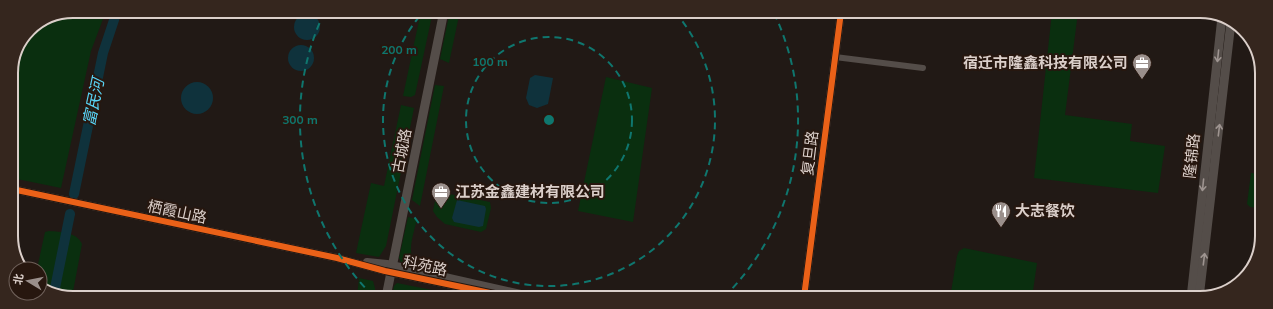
<svg xmlns="http://www.w3.org/2000/svg" width="1273" height="309" font-family="Mulish,'Noto Sans SC',sans-serif">
	<rect width="100%" height="100%" fill="#211915"/>
	<g fill="#0a2f0f">
		<polygon points="73,11 106,11 91,51 61,188 12,178 11,69 29,29"/>
		<polygon points="421,11 433,11 415,95 411,97 403,96"/>
		<polygon points="450,11 460,11 449,63 440,59"/>
		<polygon points="1052,12 1078,12 1065,115 1132,124 1130,141 1165,146 1158,193 1034,178"/>
		<polygon points="606,77 652,88 633,222 578,211"/>
		<polygon points="435,85 444,86 420,206 412,200"/>
		<polygon points="401,105 414,108 386,246 379,257 356,253 371,183 384,186"/>
		<polygon points="1251,173 1261,174 1261,208 1250,207 1247,204"/>
		<polygon points="444,193 490,202 491,208 486,229 481,232 445,224 437,217 433,211 436,196"/>
		<path d="M408,217L417,219C414,234 404,256 419,266L401,262L399,258Z"/>
		<path d="M49,231C61,232 77,232 82,244L72,297H60L40,286V269H37L45,232Z"/>
		<polygon points="964,248 1037,263 1032,298 950,298 957,256 959,251"/>
		<polygon points="359,278 373,281 375,288 375,297 357,297"/>
		<polygon points="397,283 437,291 436,297 392,297 394,286"/>
	</g>
	<g fill="#0f323c">
		<circle cx="307" cy="27" r="13"/>
		<circle cx="301" cy="58" r="13"/>
		<polygon points="535,75 553,78 548,104 537,108 529,105 526,98 530,78"/>
		<circle cx="197" cy="98" r="16"/>
		<polygon points="457,200 485,206 486,209 483,226 479,227 454,222 452,218"/>
	</g>
	<g fill="none" stroke-linecap="round" stroke-linejoin="round">
		<g stroke="#0f323c" stroke-width="10">
			<polyline points="74,194 103,53 117,11"/>
			<polyline points="54,293 70,214"/>
		</g>
		<polyline stroke="#544d49" stroke-width="6" points="835,57 923,68"/>
		<g stroke="#544d49" stroke-width="8">
			<polyline points="12,189 337,258 385,271 509,297"/>
			<polyline points="367,262 387,264 534,297"/>
			<polyline points="804,297 841,12"/>
		</g>
		<g stroke="#544d49" stroke-width="9">
			<polyline points="386,297 444,11"/>
			<polyline points="1191,298 1222,17"/>
			<polyline points="1199,298 1231,22"/>
		</g>
		<defs>
			<g id="cycleway">
				<polyline points="12,189 337,258 385,271 509,297"/>
				<polyline points="804,297 841,12"/>
			</g>
		</defs>
		<use href="#cycleway" stroke="#27170f" stroke-width="8"/>
		<use href="#cycleway" stroke="#ea6118" stroke-width="6"/>
	</g>
	<defs><path id="oneway-shaft" d="M-6 0H5M1.5-3L5.5 0L1.5 3" fill="none" stroke-width="1.6" stroke-linecap="round" stroke-linejoin="round"/></defs>
	<g stroke="#9e9490">
		<use href="#oneway-shaft" transform="translate(1218 56) rotate(96)"/>
		<use href="#oneway-shaft" transform="translate(1219 130) rotate(-83)"/>
		<use href="#oneway-shaft" transform="translate(1203 185) rotate(96)"/>
		<use href="#oneway-shaft" transform="translate(1204 259) rotate(-83)"/>
	</g>
	<g fill="none" stroke="#0f766e" stroke-width="2" stroke-dasharray="7 5">
		<circle cx="549" cy="120" r="83"/>
		<path d="M675 12A166 166 0 1 1 423 12"/>
		<path d="M373 296A249 249 0 0 1 324 13M774 13A249 249 0 0 1 725 296"/>
	</g>
	<defs>
		<symbol id="office-pin" viewBox="-11 -11 22 30"><path d="M0 17L-7.5 6A9.5 9.5 0 1 1 7.5 6Z" fill="#9a8f8b" stroke="#27170f"/><path d="M-6-3h4V-5.5h4V-3h4V5H-6ZM-1-4.5V-3h2v-1.5ZM-6 0V1H6V0Z" fill="#fff"/></symbol>
		<symbol id="restaurant-pin" viewBox="-11 -11 22 30"><path d="M0 17L-7.5 6A9.5 9.5 0 1 1 7.5 6Z" fill="#9a8f8b" stroke="#27170f"/><path d="M-5-6h1v4h1v-4h1v4h1v-4h1v5L-1.5 .5V6h-2V.5L-5-1ZM5-6V6H3V1.5H1.5Q1.5-4 5-6Z" fill="#fff"/></symbol>
	</defs>
	<g fill-rule="evenodd">
		<use href="#office-pin" x="1131" y="52" width="22" height="30"/>
		<use href="#office-pin" x="430" y="181" width="22" height="30"/>
		<use href="#restaurant-pin" x="990" y="200" width="22" height="30"/>
	</g>
	<g text-anchor="middle" stroke-width="4" stroke-linejoin="round" paint-order="stroke">
		<g font-size="15" font-weight="bold" fill="#dbcfca" stroke="#27170f" text-anchor="start">
			<text x="1128" y="68" text-anchor="end">宿迁市隆鑫科技有限公司</text>
			<text x="455" y="197">江苏金鑫建材有限公司</text>
			<text x="1015" y="216">大志餐饮</text>
		</g>
		<g font-size="15" fill="#dbcfca" stroke="#27170f">
			<text transform="translate(402 151) rotate(-79)" y="5">古城路</text>
			<text transform="translate(810 153) rotate(-83)" y="5">复旦路</text>
			<text transform="translate(1192 156) rotate(-84)" y="5">隆锦路</text>
			<text transform="translate(177 212) rotate(12)" y="5">栖霞山路</text>
			<text transform="translate(425 266) rotate(12)" y="5">科苑路</text>
		</g>
		<g font-size="16" font-style="italic" fill="#58d3f5" stroke="#27170f">
			<text transform="translate(93 102) rotate(-78)" y="6">富民河</text>
		</g>
	</g>
	<path d="M0 0H1273V309H0ZM73 18H1200A55 55 0 0 1 1255 73V236A55 55 0 0 1 1200 291H73A55 55 0 0 1 18 236V73A55 55 0 0 1 73 18Z" fill="#35261e" fill-rule="evenodd"/>
	<path fill="none" stroke="#dbcfca" stroke-width="2" d="M73 18H1200A55 55 0 0 1 1255 73V236A55 55 0 0 1 1200 291H73A55 55 0 0 1 18 236V73A55 55 0 0 1 73 18Z"/>
	<circle cx="549" cy="120" r="6" fill="#0f766e" stroke="#27170f" stroke-width="2"/>
	<g font-size="12" text-anchor="middle" font-weight="bold" fill="#0f766e" stroke="#27170f" stroke-width="4" stroke-linejoin="round" paint-order="stroke">
		<text x="399" y="54">200 m</text>
		<text x="490" y="66">100 m</text>
		<text x="300" y="124">300 m</text>
	</g>
	<g transform="translate(28 281) rotate(280)"><circle r="19" fill="#27170f" stroke="#6f615a"/>
	<path d="M0-3L7 15L0 10L-7 15Z" fill="#9a8f8b"/>
	<text y="-6" font-size="11" font-weight="bold" text-anchor="middle" fill="#dbcfca">北</text>
	</g>
</svg>
